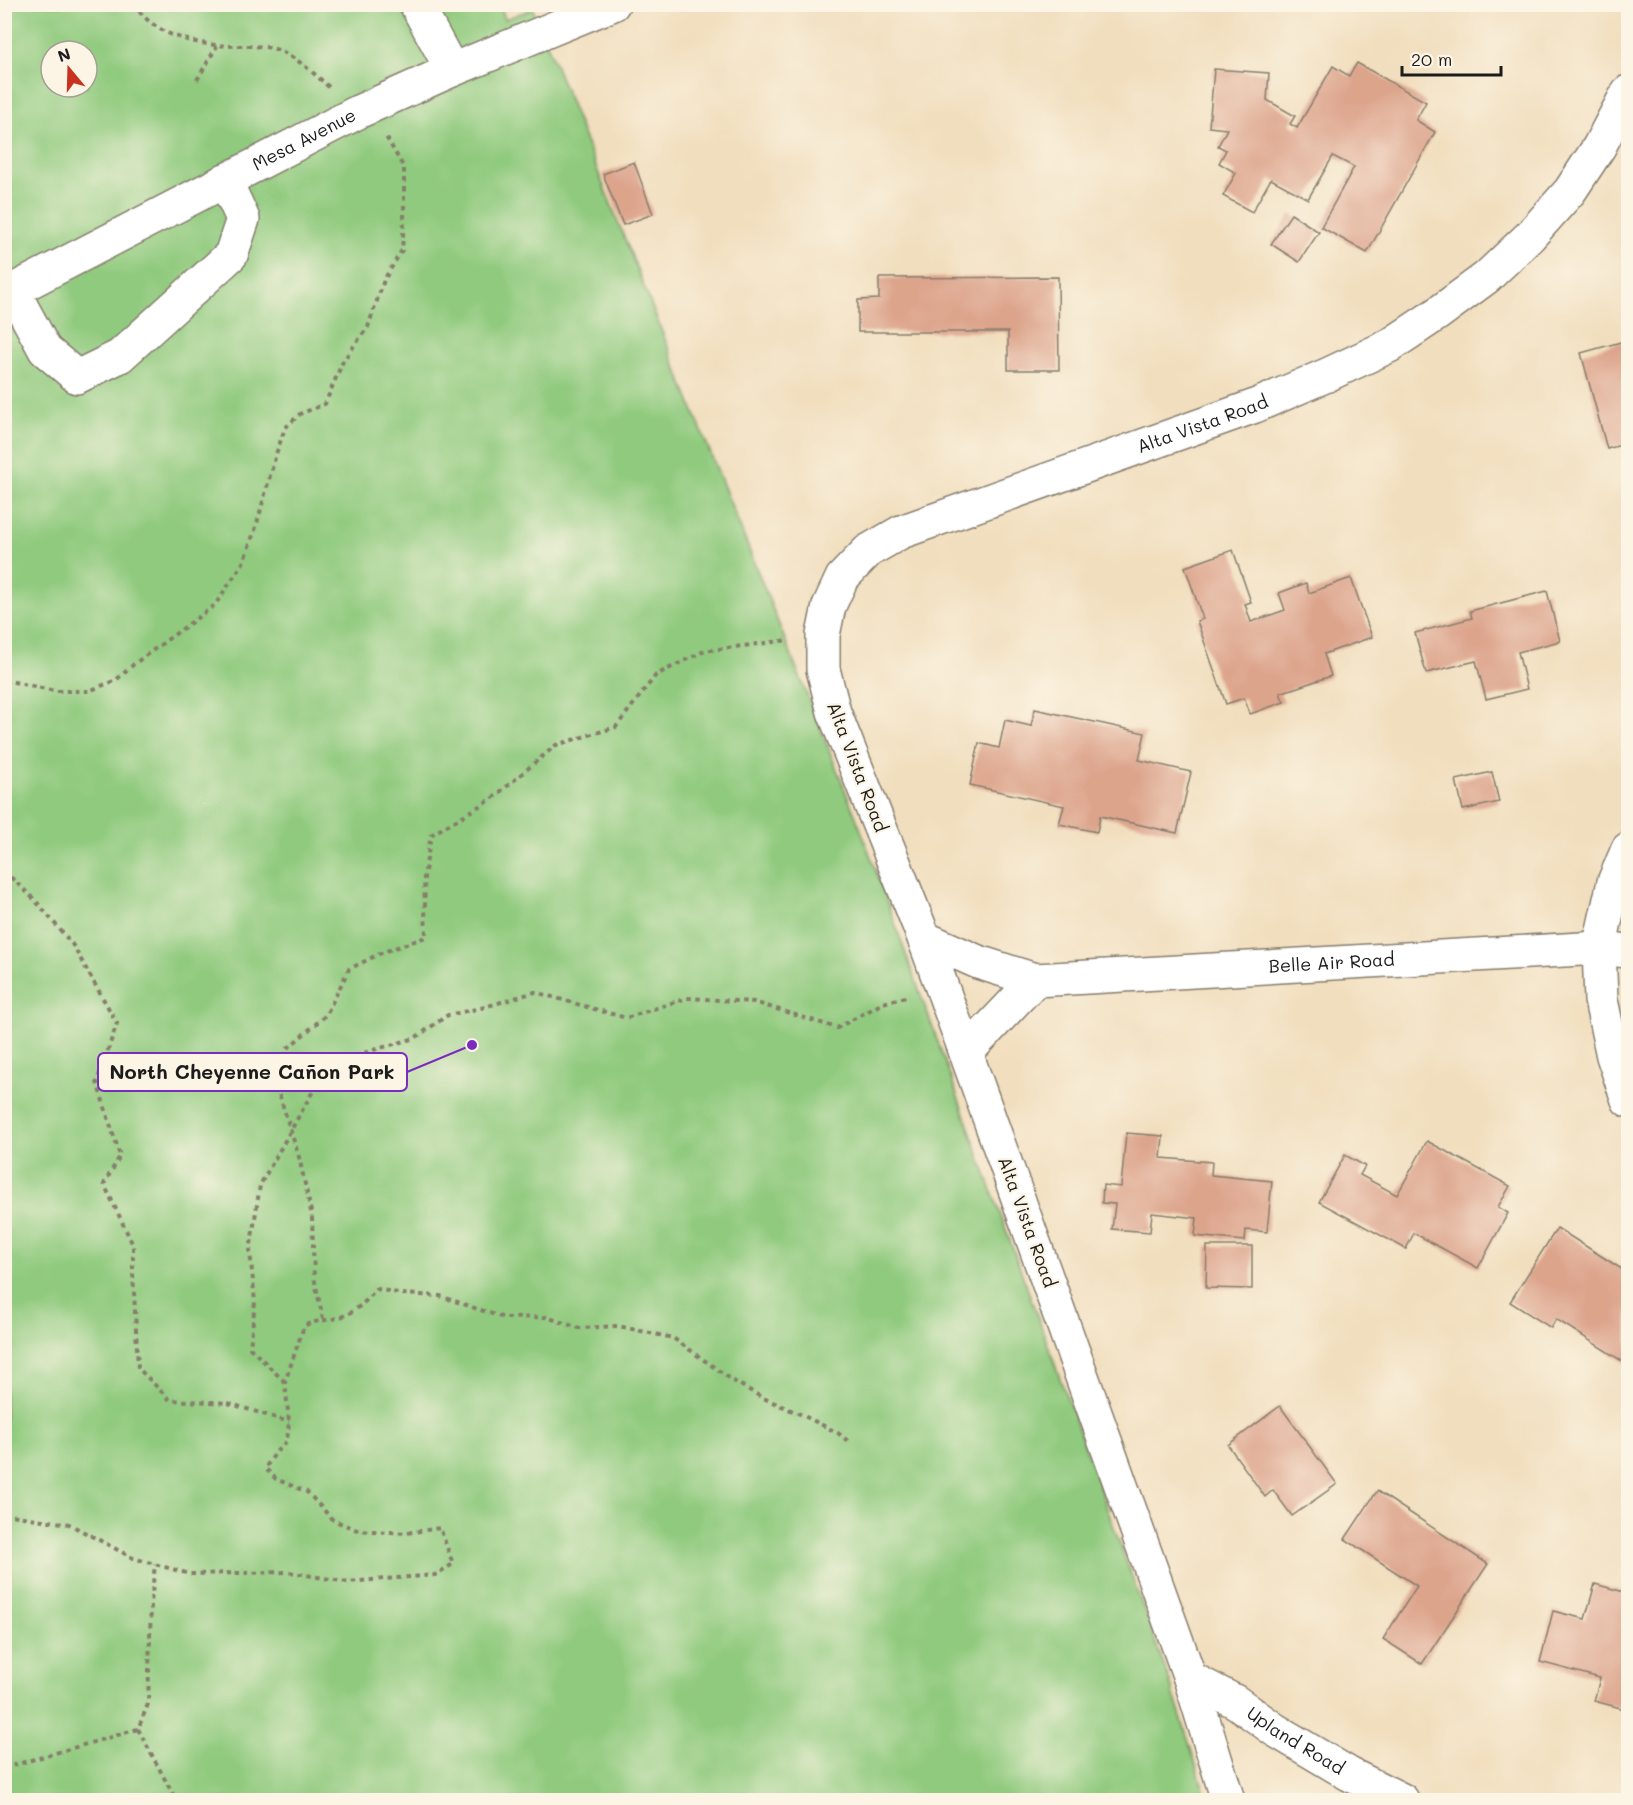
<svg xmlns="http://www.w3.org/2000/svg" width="1633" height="1805" font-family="Mali,sans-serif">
	<rect width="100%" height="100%" fill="#fcf5e5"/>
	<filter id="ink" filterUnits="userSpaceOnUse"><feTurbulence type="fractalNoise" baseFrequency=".0167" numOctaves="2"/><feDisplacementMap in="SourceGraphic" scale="12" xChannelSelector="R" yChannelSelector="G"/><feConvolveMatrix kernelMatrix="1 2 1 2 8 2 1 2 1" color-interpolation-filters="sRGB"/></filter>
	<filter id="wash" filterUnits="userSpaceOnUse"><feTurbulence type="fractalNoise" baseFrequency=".008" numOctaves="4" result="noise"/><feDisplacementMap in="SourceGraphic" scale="24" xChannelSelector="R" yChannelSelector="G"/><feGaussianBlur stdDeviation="1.35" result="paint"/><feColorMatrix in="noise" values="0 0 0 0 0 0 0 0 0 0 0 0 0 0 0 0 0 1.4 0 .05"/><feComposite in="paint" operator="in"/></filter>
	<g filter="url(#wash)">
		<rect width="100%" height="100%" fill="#f1debe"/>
		<path fill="#90ca7e" stroke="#56734d" stroke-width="1.5" fill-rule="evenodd" d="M500,4L505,19L533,9L861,830L1169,1679L1207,1800H5V5ZM51,51H87V87H51Z"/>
		<g id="blocks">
			<g fill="#dda48c">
				<polygon points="1357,63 1426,102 1416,120 1435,132 1367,253 1321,227 1354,167 1333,156 1308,199 1271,179 1252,212 1223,196 1236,173 1219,163 1226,150 1218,146 1227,129 1209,127 1214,69 1269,73 1267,100 1295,116 1290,124 1297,128 1333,66 1349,76"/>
				<polygon points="634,162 653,214 623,225 603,174"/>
				<polygon points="1291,214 1319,232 1299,262 1271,244"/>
				<polygon points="1058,277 1059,370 1008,370 1008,332 858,332 858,300 879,299 879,278"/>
				<polygon points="1628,340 1628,443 1607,449 1581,353"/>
				<polygon points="1233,550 1251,602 1245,604 1251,622 1285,610 1279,593 1306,583 1309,593 1351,578 1372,637 1324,654 1331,676 1280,693 1284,702 1250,714 1244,698 1226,704 1197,621 1203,619 1185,567"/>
				<polygon points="1547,591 1560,641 1518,652 1527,689 1486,699 1476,661 1426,673 1415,633 1472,618 1470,611"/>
				<polygon points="1035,709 1145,733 1139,760 1191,772 1177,833 1100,816 1097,832 1059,824 1064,806 970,785 979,743 999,748 1005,720 1031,726"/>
				<polygon points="1492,772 1499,802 1463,810 1456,780"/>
				<polygon points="1126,1133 1163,1136 1161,1158 1212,1162 1211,1175 1272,1181 1267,1232 1246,1230 1245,1241 1195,1236 1197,1218 1152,1213 1150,1232 1112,1229 1115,1204 1102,1203 1103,1185 1121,1187"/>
				<polygon points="1427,1141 1510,1186 1498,1207 1508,1213 1478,1268 1414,1233 1406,1249 1319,1202 1345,1155 1365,1166 1360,1175 1397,1195"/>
				<polygon points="1557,1228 1628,1273 1628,1365 1556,1319 1551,1328 1510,1302"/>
				<polygon points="1207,1246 1252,1246 1252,1289 1206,1288"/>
				<polygon points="1280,1406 1337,1484 1292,1516 1273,1490 1265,1497 1228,1445"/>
				<polygon points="1377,1491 1488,1564 1422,1664 1383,1639 1417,1586 1345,1539"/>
				<polygon points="1595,1584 1628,1593 1628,1710 1594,1701 1600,1678 1540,1662 1553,1611 1585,1619"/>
			</g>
		</g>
	</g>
	<g filter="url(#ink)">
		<use href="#blocks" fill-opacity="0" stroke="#867d6d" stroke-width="1.5"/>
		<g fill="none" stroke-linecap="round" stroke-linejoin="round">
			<defs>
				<g id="minor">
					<polyline points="416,4 452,70"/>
					<polyline points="13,291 45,350 77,377 120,356 231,255 243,219 225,180"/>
					<path id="s1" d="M4,295L358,112L452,70L613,4"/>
					<polyline points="1628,849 1614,882 1599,948 1601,1000 1613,1056 1628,1100"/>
					<path id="s2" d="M924,938L978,962L1035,980L1599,948L1628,951"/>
					<polyline points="966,1053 1035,980"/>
					<path id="s3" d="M1190,1678L1236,1702L1275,1730L1349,1774L1402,1800"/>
					<path id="s4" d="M1228,1800L1190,1678L966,1053L924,938L834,712L823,669V635L829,606L842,578L868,551L901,532L1255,406L1327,375L1389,346L1437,314L1487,277L1529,237L1570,191L1599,147L1628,92"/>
				</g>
			</defs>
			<use href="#minor" stroke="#867d6d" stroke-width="36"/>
			<g stroke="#867d6d" stroke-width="4" stroke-dasharray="4.5 4.5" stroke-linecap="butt">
				<path d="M134,4C155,37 196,45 233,46C249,46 268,45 283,52C301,61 317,76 331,89"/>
				<polyline points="197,80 217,46"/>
				<polyline points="4,682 9,681 55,691 89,691 116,680 134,664 215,605 243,563 256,527 276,454 285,428 300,414 325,404 343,361 368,327 384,280 402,250 404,220 404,168 385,135"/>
				<polyline points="4,871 35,900 72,944 117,1023 97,1082 120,1156 104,1184 133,1245 133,1273 138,1368 170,1400 228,1403 289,1422"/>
				<polyline points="323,1319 314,1277 312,1216 299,1157 275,1081 288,1048 326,1015 349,969 383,952 426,937 424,877 431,835 493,798 556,745 616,727 656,675 704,651 789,640"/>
				<polyline points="285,1382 250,1348 255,1302 250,1251 260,1185 321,1077 363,1053 415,1038 448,1015 481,1008 535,992 626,1018 687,998 754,1002 837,1028 883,1003 909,996"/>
				<path d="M4,1514L69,1524L133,1558L190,1574L289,1572L347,1582L435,1575L453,1564L440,1528L406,1533L357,1530L333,1520L307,1492L276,1479L265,1468L277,1451L287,1441L289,1422L285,1382L304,1326C315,1320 325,1321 337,1318C355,1313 365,1302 377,1289L403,1294L440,1296L504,1318L546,1317L579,1328L618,1326L673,1338L735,1382L761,1397L800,1414L838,1433L849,1442"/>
				<polyline points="138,1729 176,1800"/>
				<polyline points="4,1768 138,1729 148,1704 151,1603 155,1564"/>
			</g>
			<use href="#minor" stroke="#fff" stroke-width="33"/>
		</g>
	</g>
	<g text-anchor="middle" stroke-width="4.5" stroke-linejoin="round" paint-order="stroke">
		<g font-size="18" fill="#1c1c1c" stroke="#fcf5e5">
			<text dy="6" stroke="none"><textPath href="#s1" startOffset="338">Mesa Avenue</textPath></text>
			<text dy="6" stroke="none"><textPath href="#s4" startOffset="1692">Alta Vista Road</textPath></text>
			<text transform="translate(857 767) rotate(69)" y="6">Alta Vista Road</text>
			<text dy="6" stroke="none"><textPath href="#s2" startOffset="416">Belle Air Road</textPath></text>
			<text transform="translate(1027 1222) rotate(70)" y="6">Alta Vista Road</text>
			<text dy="6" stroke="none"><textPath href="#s3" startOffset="123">Upland Road</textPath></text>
		</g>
	</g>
	<path fill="none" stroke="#7b2cbf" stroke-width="2" d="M472 1045L407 1072"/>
	<circle fill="#7b2cbf" stroke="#fcf5e5" stroke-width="2" cx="472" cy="1045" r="6"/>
	<rect fill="#fcf5e5" stroke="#7b2cbf" stroke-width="2" x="98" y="1053" width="309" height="38" rx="6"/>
	<g font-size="20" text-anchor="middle" font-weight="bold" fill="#1c1c1c">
		<text x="252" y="1079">North Cheyenne Cañon Park</text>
	</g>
	<rect width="1633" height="1805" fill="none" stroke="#fcf5e5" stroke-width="24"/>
	<g transform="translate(69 69) rotate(341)"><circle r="28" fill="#fcf5e5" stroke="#a29e95" stroke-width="1.5"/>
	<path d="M0-4.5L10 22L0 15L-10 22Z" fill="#c8321e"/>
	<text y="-9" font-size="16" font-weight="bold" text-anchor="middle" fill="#1c1c1c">N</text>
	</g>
	<path d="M1402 66v9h99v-9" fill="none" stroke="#1c1c1c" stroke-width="3"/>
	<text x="1411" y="66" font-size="18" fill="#1c1c1c" stroke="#fcf5e5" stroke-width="4.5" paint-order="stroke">20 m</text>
</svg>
